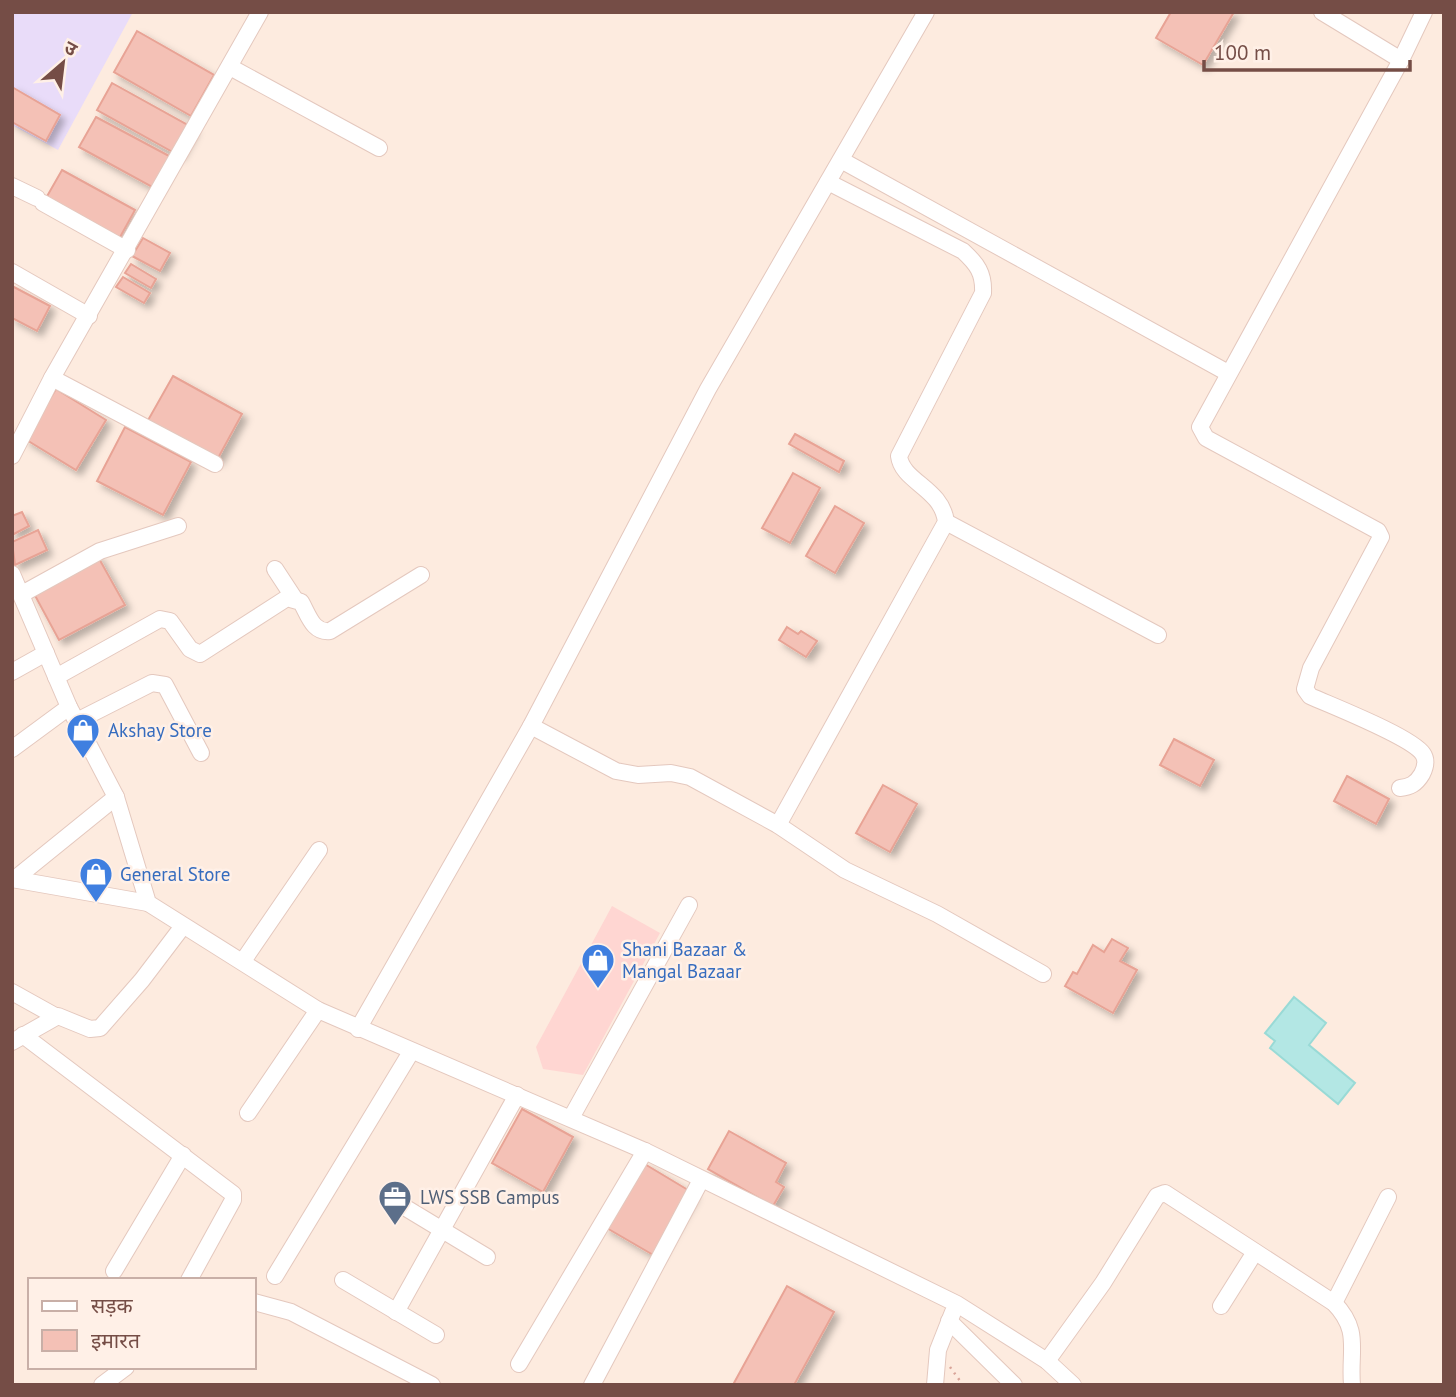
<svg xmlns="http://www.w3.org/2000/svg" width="1456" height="1397" font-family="'PT Sans','Noto Sans Devanagari',sans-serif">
	<defs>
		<filter id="shadow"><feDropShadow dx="5" dy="5" stdDeviation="3.5" flood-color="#0004"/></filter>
	</defs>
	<rect width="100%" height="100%" fill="#fdebdf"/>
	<polygon fill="#ffd6d2" points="612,906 660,933 583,1075 543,1069 536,1047"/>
	<polygon fill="#e9dcf9" points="12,12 133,12 58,150 12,125"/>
	<polygon fill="#b3e7e4" stroke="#99dad6" stroke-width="2" points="1294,997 1326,1023 1309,1045 1355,1083 1338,1104 1270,1048 1275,1041 1265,1033"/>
	<g fill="#f4c1b6" stroke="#e8a395" stroke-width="2" filter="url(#shadow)">
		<polygon points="1171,12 1234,12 1203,65 1156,38"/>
		<polygon points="137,31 214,75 191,116 114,72"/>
		<polygon points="112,83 193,128 178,155 97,110"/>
		<polygon points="12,87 60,115 46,141 12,122"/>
		<polygon points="96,117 171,157 154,188 79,147"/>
		<polygon points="62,170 135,210 119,239 46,198"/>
		<polygon points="143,238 170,253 160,271 132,256"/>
		<polygon points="131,264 156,279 151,288 125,273"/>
		<polygon points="123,277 150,293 144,303 116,287"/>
		<polygon points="12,286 50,306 37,331 12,318"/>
		<polygon points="173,376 242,414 217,460 147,422"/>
		<polygon points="56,389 106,420 76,470 25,439"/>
		<polygon points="125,427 191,462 163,515 97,481"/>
		<polygon points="795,434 844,461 839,472 789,444"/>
		<polygon points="793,473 820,488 790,543 762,528"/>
		<polygon points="835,506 864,523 835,573 806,556"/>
		<polygon points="22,512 29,526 12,535 12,516"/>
		<polygon points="38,530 47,550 15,565 12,542"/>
		<polygon points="97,555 125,605 59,640 32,590"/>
		<polygon points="787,627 798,634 801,631 817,641 806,657 779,640"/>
		<polygon points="1174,739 1214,760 1200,786 1160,765"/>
		<polygon points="1347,776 1389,799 1376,824 1334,801"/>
		<polygon points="883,785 917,804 890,852 856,833"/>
		<polygon points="1112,939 1128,948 1120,961 1137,970 1113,1013 1065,986 1073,972 1077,974 1093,945 1104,952"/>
		<polygon points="522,1109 573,1137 543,1192 492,1163"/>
		<polygon points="729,1131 786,1163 776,1182 784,1187 773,1206 708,1169"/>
		<polygon points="643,1163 693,1193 655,1256 605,1227"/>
		<polygon points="787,1286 834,1312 794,1385 737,1385 734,1383"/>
	</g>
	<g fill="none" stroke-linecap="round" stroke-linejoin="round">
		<defs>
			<g id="minor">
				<polyline points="1322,12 1401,60"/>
				<polyline points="230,67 379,148"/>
				<polyline points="841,160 1228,373"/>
				<polyline points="12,186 37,198"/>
				<polyline points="43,203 127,250"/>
				<polyline points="12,272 89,316"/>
				<polyline points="52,378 215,464"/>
				<polyline points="12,456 52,378 260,12"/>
				<polyline points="946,522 1158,635"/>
				<polyline points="275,569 294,598"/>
				<polyline points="12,574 69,707 116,797 148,903 318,1010 645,1151 957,1304 1047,1361 1073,1385"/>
				<polyline points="22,594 100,551 178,526"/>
				<polyline points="12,672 46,653"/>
				<path d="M56,677L160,619L170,621L190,649L200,654L287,598L301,602C309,616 313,633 330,631L421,575"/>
				<polyline points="77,721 152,683 165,685 201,753"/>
				<polyline points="531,726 616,771 638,775 671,773 690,777 778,825 845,870 937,914 1043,974"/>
				<polyline points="12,749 69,707"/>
				<path d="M1400,788C1410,787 1416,784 1422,774C1425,768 1427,760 1423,754C1412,737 1332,706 1310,696L1305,689L1311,668L1381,537L1378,531L1206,438L1200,427L1401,60L1424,12"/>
				<path d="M778,825L946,522C942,488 902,482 899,456L983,293C984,273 977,264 963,251L828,182"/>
				<polyline points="16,878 116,797"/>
				<polyline points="12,879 148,903"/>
				<polyline points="243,961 319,850"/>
				<polyline points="12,992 57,1017"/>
				<polyline points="358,1029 531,726 708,389 926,12"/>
				<polyline points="23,1035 233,1194 233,1200 189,1280"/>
				<polyline points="12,1042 58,1016 90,1029 100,1028 142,980 183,926"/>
				<polyline points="248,1113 318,1010"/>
				<polyline points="571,1118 689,905"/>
				<polyline points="396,1202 487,1257"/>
				<polyline points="114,1271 183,1155"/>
				<polyline points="275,1276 411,1052"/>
				<polyline points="343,1280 436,1335"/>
				<polyline points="254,1302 291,1312 432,1385"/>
				<polyline points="1334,1303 1388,1197"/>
				<polyline points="1221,1306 1255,1252"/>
				<polyline points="396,1312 517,1095"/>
				<polyline points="949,1321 1014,1385"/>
				<path d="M1047,1361L1103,1283L1157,1196L1165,1193L1334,1303C1361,1331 1349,1350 1352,1385"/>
				<polyline points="519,1364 645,1151"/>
				<polyline points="102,1385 126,1367"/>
				<polyline points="592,1385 701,1180"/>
				<polyline points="935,1385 938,1350 953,1312"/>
			</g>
		</defs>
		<use href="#minor" stroke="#e4c8be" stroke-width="18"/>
		<polyline stroke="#d9a499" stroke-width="2.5" stroke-dasharray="2 5" stroke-linecap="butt" points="950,1367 963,1385"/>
		<use href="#minor" stroke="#fff" stroke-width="16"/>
	</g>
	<defs>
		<symbol id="shop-pin" viewBox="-11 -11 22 30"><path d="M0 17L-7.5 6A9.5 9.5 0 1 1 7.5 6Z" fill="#3f7fe0" stroke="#fff0e7"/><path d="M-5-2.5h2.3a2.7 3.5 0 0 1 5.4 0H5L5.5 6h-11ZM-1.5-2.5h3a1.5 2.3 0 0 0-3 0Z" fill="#fff"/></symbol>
		<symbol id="office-pin" viewBox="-11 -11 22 30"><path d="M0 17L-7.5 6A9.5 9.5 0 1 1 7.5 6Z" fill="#5c6f8a" stroke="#fff0e7"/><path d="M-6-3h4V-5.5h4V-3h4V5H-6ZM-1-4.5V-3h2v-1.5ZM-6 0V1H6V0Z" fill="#fff"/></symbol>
	</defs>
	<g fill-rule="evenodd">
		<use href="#shop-pin" x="64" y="711" width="38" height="52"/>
		<use href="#shop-pin" x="77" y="855" width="38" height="52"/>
		<use href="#shop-pin" x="579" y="941" width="38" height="52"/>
		<use href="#office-pin" x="376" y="1178" width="38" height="52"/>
	</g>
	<g text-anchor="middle" stroke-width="5" stroke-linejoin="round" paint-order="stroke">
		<g font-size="19" fill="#366cbe" stroke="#fff0e7" text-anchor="start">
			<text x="108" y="737">Akshay Store</text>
			<text x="120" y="881">General Store</text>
			<text x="622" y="956">Shani Bazaar &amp;<tspan x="622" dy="22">Mangal Bazaar</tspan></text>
		</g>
		<g font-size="19" fill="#4e5e75" stroke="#fff0e7" text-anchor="start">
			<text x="420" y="1204">LWS SSB Campus</text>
		</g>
	</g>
	<rect width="1456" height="1397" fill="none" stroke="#754d46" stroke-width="28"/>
	<rect x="28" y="1278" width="228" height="91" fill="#fff0e7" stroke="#c8afa7" stroke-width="2"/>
	<rect x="42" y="1301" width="35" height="10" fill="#ffffff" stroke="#c8afa7" stroke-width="2"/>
	<text x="91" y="1313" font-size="21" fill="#754d46">सड़क</text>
	<rect x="42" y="1330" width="35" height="21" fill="#f4c1b6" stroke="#c8afa7" stroke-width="2"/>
	<text x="91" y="1348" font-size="21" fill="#754d46">इमारत</text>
	<g transform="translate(63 63) rotate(28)" stroke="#fff0e7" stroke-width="5" paint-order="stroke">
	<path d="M0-5L12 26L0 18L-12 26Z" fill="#754d46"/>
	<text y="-10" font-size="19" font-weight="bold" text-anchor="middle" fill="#754d46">उ</text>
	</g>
	<path d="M1204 60v10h206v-10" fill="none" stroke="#754d46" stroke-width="3.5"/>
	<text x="1214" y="60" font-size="21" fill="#754d46" stroke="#fff0e7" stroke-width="5" paint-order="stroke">100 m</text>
</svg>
